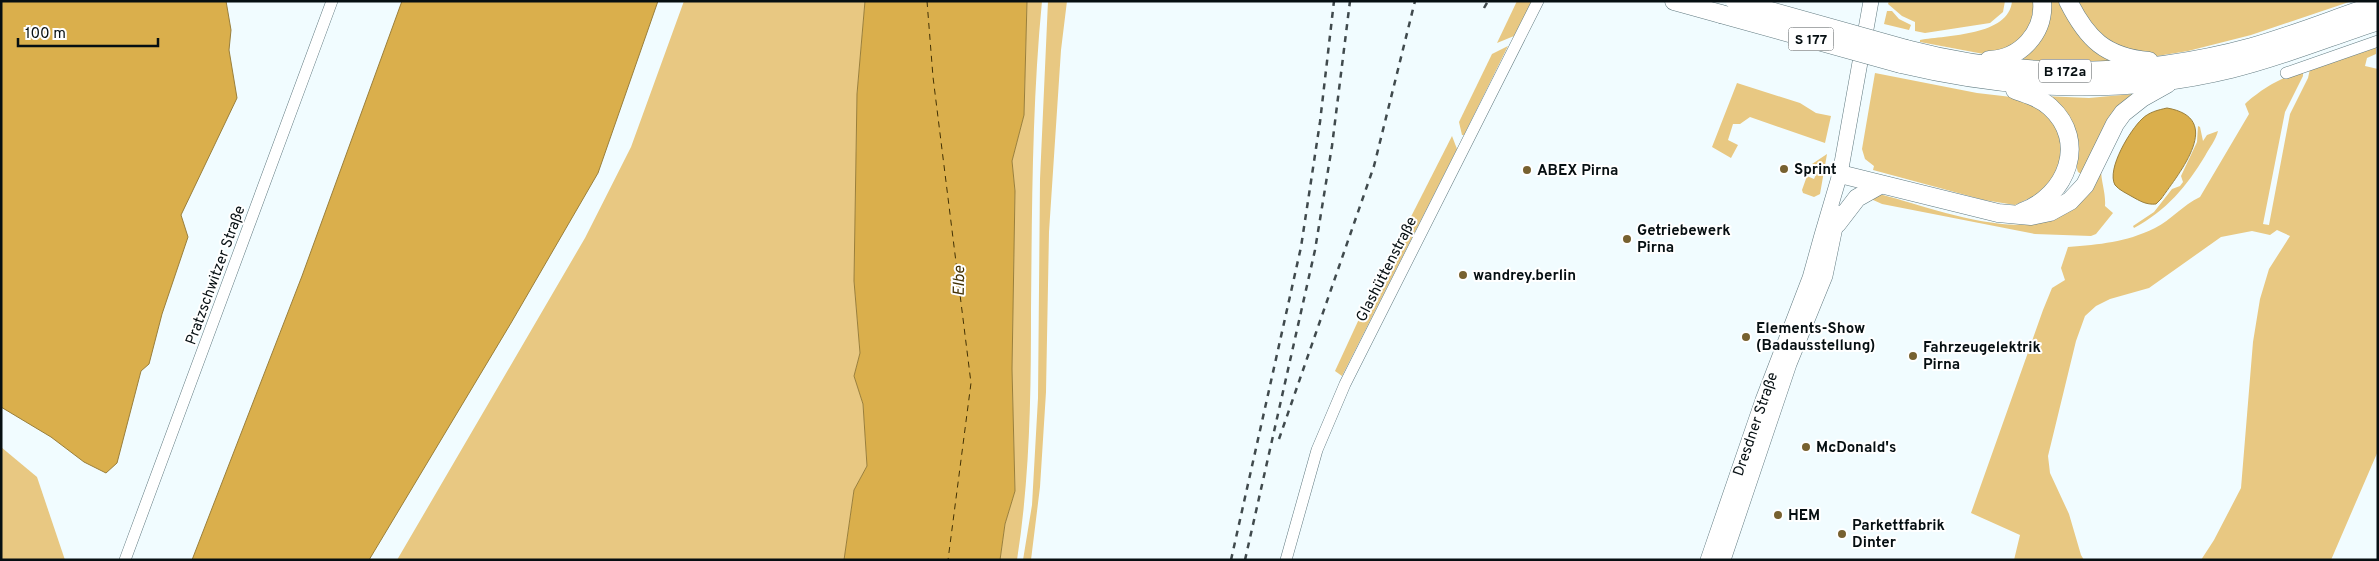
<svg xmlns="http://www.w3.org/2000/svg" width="2379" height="561" font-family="Overpass,sans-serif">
	<rect width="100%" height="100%" fill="#f1fcff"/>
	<g fill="#e8c882">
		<polygon points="684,1 865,1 857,94 854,281 860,353 854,376 863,404 867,466 854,490 844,560 397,560 585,238 631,147"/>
		<path d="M1027,1H1042C1032,104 1032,208 1031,311C1031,394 1030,477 1017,560H1000L1005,524L1015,491L1012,369L1015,191L1012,161L1024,115Z"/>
		<polygon points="1048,1 1067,1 1061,50 1049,232 1046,392 1040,487 1031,560 1023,560 1032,505 1038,398 1040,179"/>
		<polygon points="1517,1 1532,1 1514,36 1497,43"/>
		<polygon points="1889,1 2005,1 2003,12 1990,23 1925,33 1915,31 1915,22 1902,16 1888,4"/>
		<path d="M2012,1H2038L2037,14L2023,42L1989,55L1920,42V40C1947,35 2009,36 2012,1Z"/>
		<polygon points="2046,1 2062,1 2119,62 2069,64 2014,61"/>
		<polygon points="2073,1 2352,1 2251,35 2188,51 2151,57 2106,44"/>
		<polygon points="1887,11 1892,11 1899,19 1911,25 1909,30 1884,24"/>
		<path d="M2376,45V54L2367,58L2365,66L2378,69V451L2331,560H2201L2214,540L2241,488L2253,342L2260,299L2269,269L2290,236L2277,230L2270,235L2252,231L2221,237L2149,288L2110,299L2096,306L2085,316L2076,341L2048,456L2050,473L2069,514L2081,555L2084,560H2014L2020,535L1971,513L2043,310L2052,288L2065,280L2061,268L2068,247C2101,244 2124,243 2155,228C2171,220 2183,205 2200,197L2249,114L2245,104L2247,102C2263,88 2282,77 2303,71V76L2285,112L2263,224L2269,225L2290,114L2308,78L2310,69Z"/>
		<polygon points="1508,46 1464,135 1462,135 1459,122 1492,54"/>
		<polygon points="1875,73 1977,93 2020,98 2050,114 2065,146 2051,188 2015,205 1984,200 1873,170 1874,166 1865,159 1862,149"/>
		<polygon points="1737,83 1800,103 1816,113 1831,116 1825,143 1750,117 1740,124 1733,124 1728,140 1738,145 1731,158 1712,147"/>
		<path d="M2133,94L2083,175L2078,172C2075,166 2079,157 2079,149C2079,125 2059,112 2043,96L2089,98Z"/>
		<path d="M2198,126L2200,127L2203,141L2207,135L2218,131C2216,140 2209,148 2205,156C2187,186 2166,211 2134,228L2133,226L2154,212L2172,189L2180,186L2183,182L2181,176L2197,142Z"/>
		<polygon points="1452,136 1457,149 1342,376 1335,371 1359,319"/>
		<polygon points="1827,154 1820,194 1814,197 1803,193 1802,190 1807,176 1814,179 1819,168 1812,164"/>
		<path d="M2101,169C2101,182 2106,193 2105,206L2113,213L2096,234L2091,236L2035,234L1882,204L1871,199L1878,195H1883C1921,205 2004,235 2040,221C2051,218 2090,179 2101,169Z"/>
		<polygon points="1,447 37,477 65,560 1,560"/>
	</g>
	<g fill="#daaf4c" stroke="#9a7f3b">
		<polygon points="1,1 226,1 231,30 229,50 237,98 181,215 188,237 162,314 149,364 141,371 117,463 106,473 84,462 51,437 1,407"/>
		<polygon points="402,1 658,1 598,173 511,323 369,560 192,560 302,276"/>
		<polygon points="865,1 1027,1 1024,115 1012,161 1015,191 1012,369 1015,491 1005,524 1000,560 844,560 854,490 867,466 863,404 854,376 860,353 854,281 857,94"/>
		<path d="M2167,108C2225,118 2180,172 2161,199L2156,204C2146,205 2140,201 2131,196C2126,193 2119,190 2115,185C2106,169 2131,129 2142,119C2149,112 2158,110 2167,108Z"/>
	</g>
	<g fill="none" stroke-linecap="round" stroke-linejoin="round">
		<polyline stroke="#423104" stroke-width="1" stroke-dasharray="6 5" stroke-linecap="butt" points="927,1 933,77 971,383 948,560"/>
		<defs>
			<g id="minor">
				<polyline points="2286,73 2378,41"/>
				<polyline points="125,560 332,1"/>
				<polyline points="1286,560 1317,450 1345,384 1538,1"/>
			</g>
			<g id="major">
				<polyline points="1708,560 1763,400 1810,278 1822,235 1840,174 1871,1"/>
				<polyline points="1723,560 1789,364 1825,276 1838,213"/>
			</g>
			<g id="highway">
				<polyline points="1674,1 1721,14"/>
				<path d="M2068,1C2087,39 2105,57 2149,61"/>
				<path d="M1906,49C2020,79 2138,78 2252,47C2294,35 2336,18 2378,4"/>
				<path d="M1989,60C2020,59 2045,33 2042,1"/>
				<path d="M1901,64C2011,90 2120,96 2231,69C2281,57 2329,37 2378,21"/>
				<path d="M2015,90C2027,94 2040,98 2050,107C2088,141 2067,196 2022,212"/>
				<polyline points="1840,174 1998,213 2031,216 2050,212 2070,201 2085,185 2115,124 2123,113 2142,98 2167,84"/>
				<polyline points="1837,224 1857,198 1880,185"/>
			</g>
		</defs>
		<use href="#minor" stroke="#617a80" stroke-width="12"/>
		<use href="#major" stroke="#617a80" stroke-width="16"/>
		<use href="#highway" stroke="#617a80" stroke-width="19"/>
		<use href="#minor" stroke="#fff" stroke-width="11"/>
		<use href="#major" stroke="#fff" stroke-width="15"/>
		<use href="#highway" stroke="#fff" stroke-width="18"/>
		<g stroke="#404a4d" stroke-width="2.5" stroke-dasharray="6 6" stroke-linecap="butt">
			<polyline points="1444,2 1444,1"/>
			<polyline points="1484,8 1488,1"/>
			<polyline points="1279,439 1374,166 1415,1"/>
			<polyline points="1231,560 1301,247 1320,122 1334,1"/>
			<polyline points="1245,560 1315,250 1332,146 1350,1"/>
		</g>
		<defs>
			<g id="highway-bridge">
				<polyline points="1735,1 1906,49"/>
				<polyline points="1721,14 1901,64"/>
			</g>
		</defs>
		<use href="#highway-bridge" stroke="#617a80" stroke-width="19" stroke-linecap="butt"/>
		<use href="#highway-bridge" stroke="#fff" stroke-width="18"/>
	</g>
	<g fill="#776130" stroke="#fff" stroke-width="2">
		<circle cx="1784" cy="169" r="5"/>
		<circle cx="1527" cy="170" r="5"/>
		<circle cx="1627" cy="239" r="5"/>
		<circle cx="1463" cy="275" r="5"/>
		<circle cx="1746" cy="337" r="5"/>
		<circle cx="1913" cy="356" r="5"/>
		<circle cx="1806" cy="447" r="5"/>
		<circle cx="1778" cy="515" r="5"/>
		<circle cx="1842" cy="534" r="5"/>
	</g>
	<g text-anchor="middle" stroke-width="4" stroke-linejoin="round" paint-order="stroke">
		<g fill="#fff" stroke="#515759" stroke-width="1">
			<rect x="1788.5" y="27.5" width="45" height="23" rx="4"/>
			<rect x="2039" y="59.5" width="52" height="23" rx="4"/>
		</g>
		<g font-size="14" font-weight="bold" fill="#060f12">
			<text x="1811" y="44">S 177</text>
			<text x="2065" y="76">B 172a</text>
		</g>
		<g font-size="15" font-weight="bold" fill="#060f12" stroke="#fff" text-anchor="start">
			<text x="1794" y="174">Sprint</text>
			<text x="1537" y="175">ABEX Pirna</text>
			<text x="1637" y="235">Getriebewerk<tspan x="1637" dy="17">Pirna</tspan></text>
			<text x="1473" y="280">wandrey.berlin</text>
			<text x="1756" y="333">Elements-Show<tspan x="1756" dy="17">(Badausstellung)</tspan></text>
			<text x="1923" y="352">Fahrzeugelektrik<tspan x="1923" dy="17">Pirna</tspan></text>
			<text x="1816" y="452">McDonald's</text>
			<text x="1788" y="520">HEM</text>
			<text x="1852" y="530">Parkettfabrik<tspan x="1852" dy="17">Dinter</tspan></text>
		</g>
		<g font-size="15" fill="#060f12" stroke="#fff">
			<text transform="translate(1386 269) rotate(-63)" y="5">Glashüttenstraße</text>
			<text transform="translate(215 275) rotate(-70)" y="5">Pratzschwitzer Straße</text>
			<text transform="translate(1755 424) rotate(-71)" y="5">Dresdner Straße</text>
		</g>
		<g font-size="16" font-style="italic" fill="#423104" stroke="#fff">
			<text transform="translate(958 281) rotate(-89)" y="6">Elbe</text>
		</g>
	</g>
	<rect width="2379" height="561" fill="none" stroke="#060f12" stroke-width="5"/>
	<path d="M18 38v8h140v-8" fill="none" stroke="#060f12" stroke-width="2.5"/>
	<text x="25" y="38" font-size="15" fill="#060f12" stroke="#ffffff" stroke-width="4" paint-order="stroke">100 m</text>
</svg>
